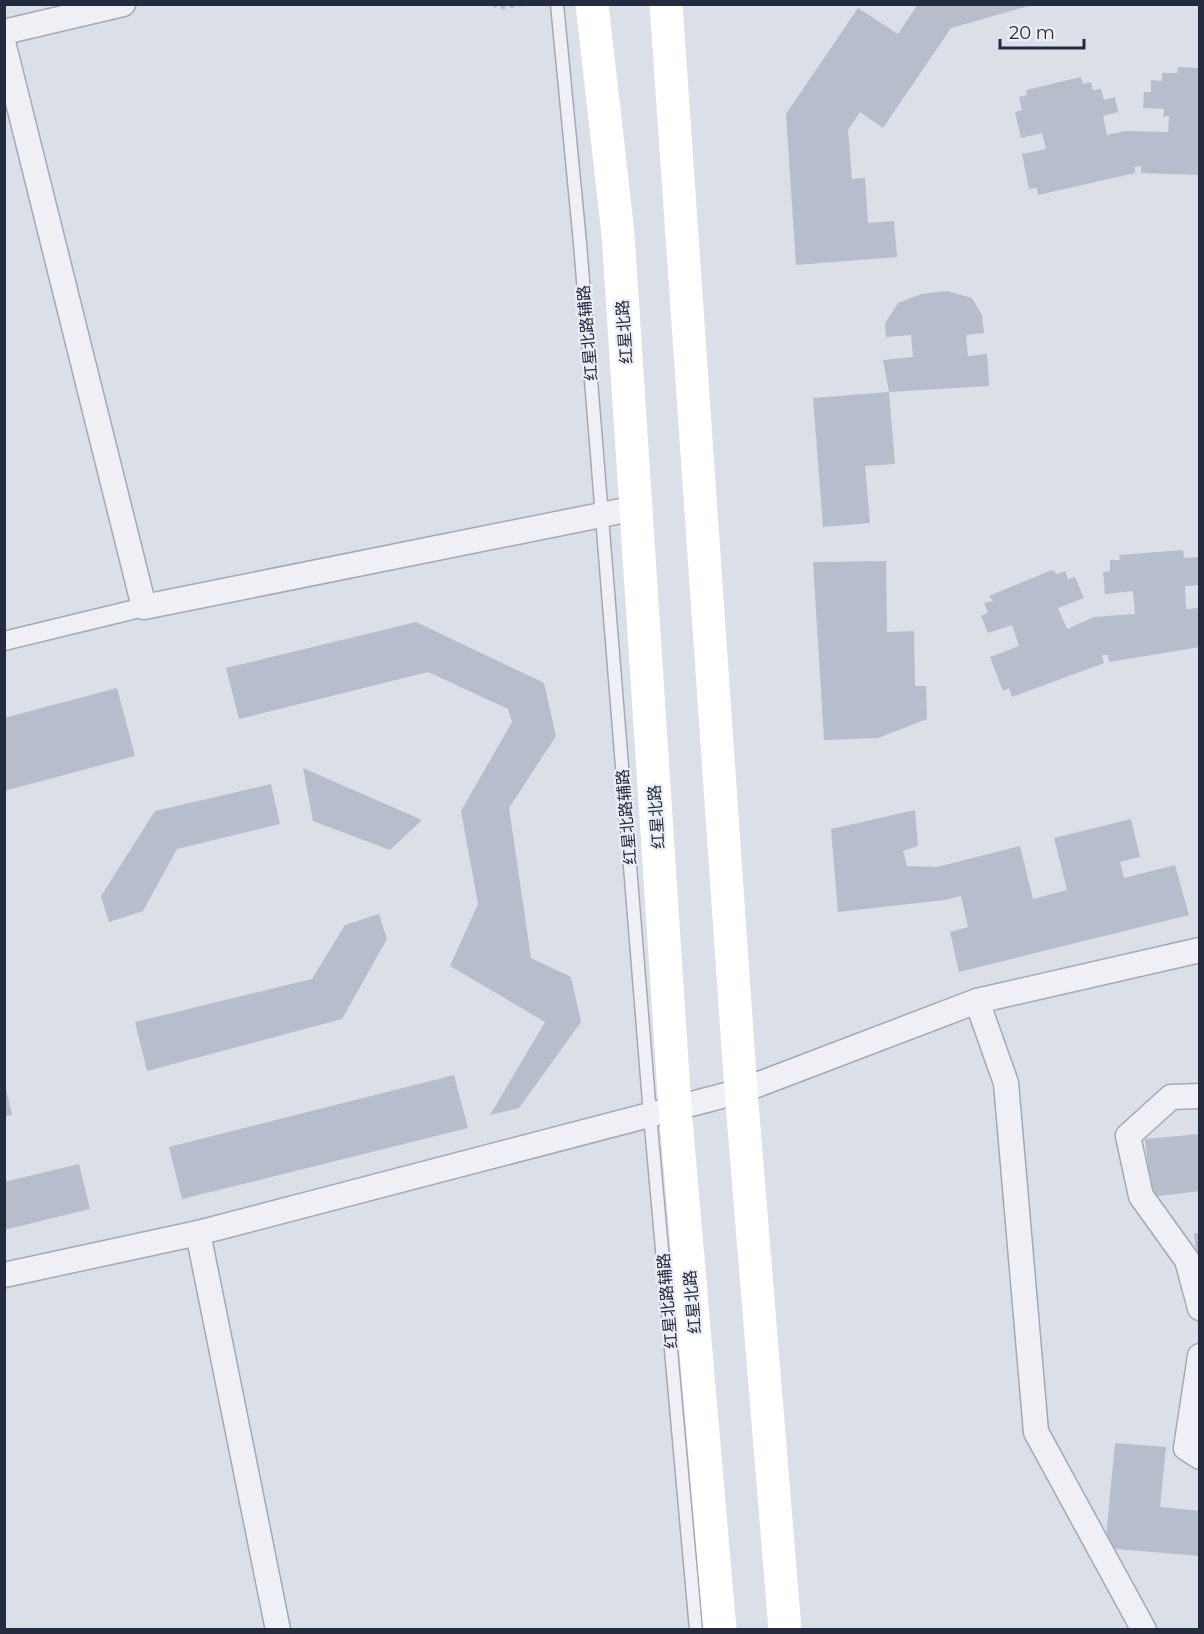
<svg xmlns="http://www.w3.org/2000/svg" width="1204" height="1634" font-family="Montserrat,'Noto Sans SC',sans-serif">
	<rect width="100%" height="100%" fill="#dbdfe7"/>
	<g fill="#b8bdcb">
		<polygon points="918,4 1032,5 951,28 883,128 860,112 848,130 852,179 865,178 868,223 894,221 897,257 796,265 786,114 858,8 898,34"/>
		<polygon points="1178,67 1200,68 1200,175 1141,173 1141,166 1135,167 1135,173 1038,195 1037,188 1029,189 1022,154 1046,149 1042,133 1021,138 1015,112 1022,110 1019,97 1027,95 1026,90 1081,77 1083,84 1091,82 1093,90 1101,89 1104,100 1115,97 1118,112 1103,116 1107,135 1125,131 1168,132 1169,116 1163,117 1164,109 1143,108 1144,92 1151,92 1151,80 1162,81 1162,73 1177,73"/>
		<polygon points="947,291 972,298 982,315 984,333 966,335 968,356 987,354 989,386 889,392 895,464 865,466 870,523 823,527 813,398 889,392 883,360 913,357 911,335 886,337 885,323 898,303 921,294"/>
		<polygon points="1183,550 1184,558 1200,557 1200,585 1185,586 1186,609 1200,608 1200,647 1109,662 1108,655 1102,655 1104,663 1012,697 1009,688 1003,691 990,657 1019,646 1012,625 988,633 981,616 988,613 984,603 993,601 989,596 1052,570 1057,574 1065,571 1068,579 1075,577 1084,598 1058,608 1067,629 1094,617 1135,614 1133,591 1105,594 1103,572 1110,571 1110,560 1120,560 1119,555"/>
		<polygon points="886,561 887,632 914,631 915,686 926,686 927,719 878,738 824,740 813,562"/>
		<polygon points="416,622 544,683 556,736 509,808 531,958 571,977 581,1022 519,1108 490,1115 545,1022 450,966 478,904 461,811 512,722 508,709 428,672 239,719 226,668"/>
		<polygon points="117,688 135,756 4,791 4,718"/>
		<polygon points="303,768 422,820 390,850 313,821"/>
		<polygon points="271,784 280,824 177,849 143,911 109,922 101,896 155,811"/>
		<polygon points="915,810 918,846 903,851 907,866 937,867 1020,846 1033,899 1067,890 1054,838 1131,819 1140,857 1120,862 1124,878 1175,865 1189,915 959,972 950,932 968,927 961,896 945,900 838,912 831,829"/>
		<polygon points="379,914 387,939 342,1019 147,1071 135,1022 312,979 345,925"/>
		<polygon points="454,1075 468,1128 182,1199 169,1147"/>
		<polygon points="4,1080 12,1115 4,1116"/>
		<polygon points="1200,1134 1200,1191 1151,1197 1145,1139"/>
		<polygon points="79,1164 90,1209 4,1230 4,1182"/>
		<polygon points="1194,1233 1200,1233 1200,1272 1198,1272"/>
		<polygon points="1115,1443 1166,1447 1160,1507 1200,1511 1200,1556 1105,1548"/>
	</g>
	<g fill="none" stroke-linecap="round" stroke-linejoin="round">
		<defs>
			<polyline id="service" points="557,4 580,243 650,1115 696,1630"/>
			<polyline id="pedestrian" points="4,641 144,607"/>
			<g id="minor">
				<polyline points="4,32 123,4"/>
				<polyline points="4,46 144,607 636,508"/>
				<polyline points="977,1001 1006,1083 1036,1432 1144,1630"/>
				<polyline points="1200,1096 1171,1097 1128,1136 1141,1196 1187,1260 1200,1308"/>
				<polyline points="198,1233 278,1630"/>
				<polyline points="4,1275 198,1233 741,1091 977,1001 1200,950"/>
				<polyline points="1200,1356 1186,1448 1200,1457"/>
			</g>
		</defs>
		<use href="#service" stroke="#a4a9b5" stroke-width="15"/>
		<use href="#pedestrian" stroke="#a4a9b5" stroke-width="21"/>
		<use href="#minor" stroke="#a4a9b5" stroke-width="27"/>
		<polyline stroke="#b9bdc6" stroke-width="4" stroke-dasharray="4.5 4.5" stroke-linecap="butt" points="493,4 500,8 524,4"/>
		<use href="#service" stroke="#eef0f5" stroke-width="12"/>
		<use href="#pedestrian" stroke="#eef0f5" stroke-width="18"/>
		<use href="#minor" stroke="#eef0f5" stroke-width="24"/>
		<g stroke="#fff" stroke-width="33">
			<polyline points="592,4 618,234 675,1108 720,1630"/>
			<polyline points="666,4 741,1091 785,1630"/>
		</g>
	</g>
	<g text-anchor="middle" stroke-width="4.5" stroke-linejoin="round" paint-order="stroke">
		<g font-size="16" fill="#242b3f" stroke="#ebeef5">
			<text transform="translate(624 332) rotate(-94)" y="6">红星北路</text>
			<text transform="translate(587 333) rotate(-95)" y="6">红星北路辅路</text>
			<text transform="translate(626 817) rotate(-95)" y="6">红星北路辅路</text>
			<text transform="translate(656 817) rotate(-94)" y="6">红星北路</text>
			<text transform="translate(667 1301) rotate(-95)" y="6">红星北路辅路</text>
			<text transform="translate(692 1302) rotate(-95)" y="6">红星北路</text>
		</g>
	</g>
	<rect width="1204" height="1634" fill="none" stroke="#242b3f" stroke-width="12"/>
	<path d="M1000 39v9h84v-9" fill="none" stroke="#242b3f" stroke-width="3"/>
	<text x="1009" y="39" font-size="18" fill="#242b3f" stroke="#ebeef5" stroke-width="4.5" paint-order="stroke">20 m</text>
</svg>
